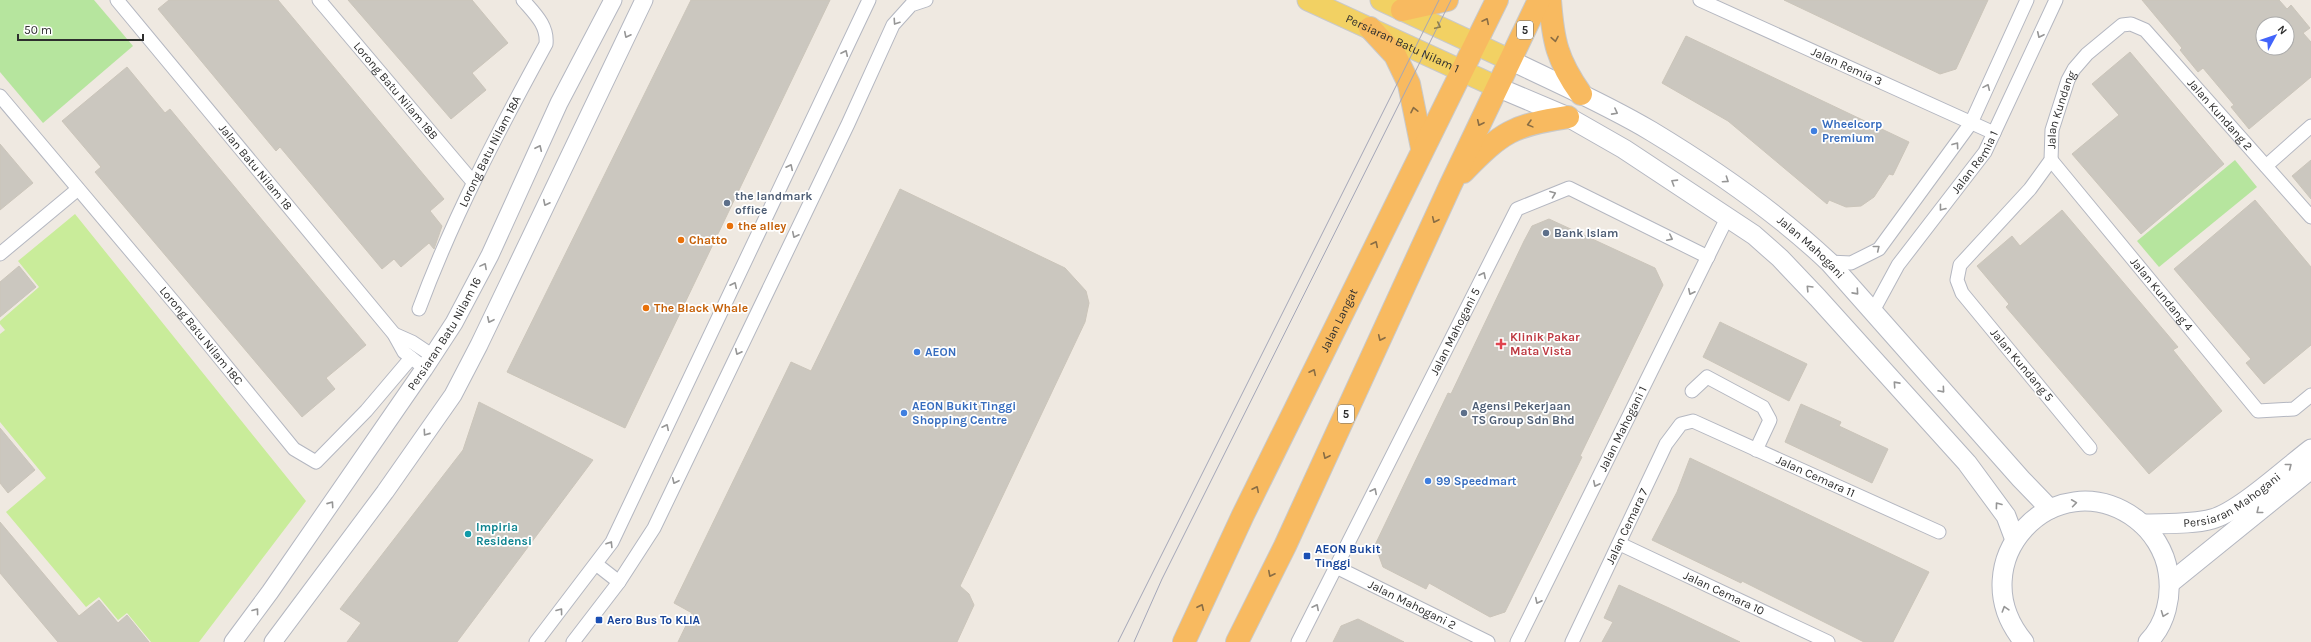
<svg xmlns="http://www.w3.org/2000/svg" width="2311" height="642" font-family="Karla,sans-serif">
	<rect width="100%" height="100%" fill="#efe9e1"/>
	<g fill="#b6e59e">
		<polygon points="0,0 94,0 133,46 43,123 0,72"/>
		<polygon points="2235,160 2257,187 2159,267 2137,241"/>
	</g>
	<polygon fill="#c9ec9a" points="75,214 306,501 199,642 151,642 127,613 118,620 99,597 86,607 6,512 46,478 0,422 0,334 5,330 0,324 0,321 39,287 18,261"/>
	<g fill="#cbc7bf" stroke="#cbc5ba" fill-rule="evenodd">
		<polygon points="169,0 278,0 444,199 430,211 442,226 434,249 429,243 401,267 394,259 382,269 280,147 276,151 158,9"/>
		<polygon points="348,0 472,0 508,43 472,73 486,90 451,119"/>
		<polygon points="691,0 830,0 625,428 507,372"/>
		<polygon points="1784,0 1988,0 1956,69 1940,74"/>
		<path d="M2142,0H2279L2287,9L2291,5L2310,28L2303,33L2311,42V77L2249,129L2231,107L2234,105L2203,68L2198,72L2180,50L2182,48ZM2263,24H2287V48H2263Z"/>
		<polygon points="1686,36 1909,142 1893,175 1889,174 1874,197 1861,206 1846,207 1829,200 1827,204 1728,121 1662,83"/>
		<polygon points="2130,52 2224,164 2141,234 2072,154 2119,115 2092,84"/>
		<polygon points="127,67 165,113 170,109 366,345 326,378 335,389 302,417 95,172 101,167 62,121"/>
		<polygon points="0,144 33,183 0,210"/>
		<polygon points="2311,160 2311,199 2292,176"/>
		<polygon points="900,189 1065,268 1086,291 1089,303 1085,322 960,586 969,594 974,605 957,642 678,642 692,613 674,603 791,362 811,371"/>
		<polygon points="2255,200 2311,267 2311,345 2264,384 2246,363 2251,359 2174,269"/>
		<polygon points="2062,210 2178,347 2173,350 2222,411 2149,474 2006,307 2009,304 1977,266 2012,236 2020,246"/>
		<polygon points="1549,219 1655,268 1663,285 1580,456 1582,457 1505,612 1490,617 1429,583 1426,589 1383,567 1375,545 1448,393 1451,394 1524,241 1532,226"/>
		<polygon points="19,266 36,287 0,317 0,282"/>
		<polygon points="1720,322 1807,364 1789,401 1703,357"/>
		<polygon points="479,402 593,460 457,642 347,642 361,623 340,609 463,450"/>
		<polygon points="1801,404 1841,422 1839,426 1888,449 1872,483 1785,442"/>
		<polygon points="0,428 35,470 8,493 0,483"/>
		<polygon points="1690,458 1929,572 1893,642 1864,642 1742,581 1741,583 1652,540 1677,492"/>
		<polygon points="0,522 79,616 99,600 118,623 127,615 149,642 58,642 0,573"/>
		<polygon points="1619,585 1669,608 1740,642 1602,642 1613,622 1604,618"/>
		<polygon points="1358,619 1404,642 1333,642 1341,626"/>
	</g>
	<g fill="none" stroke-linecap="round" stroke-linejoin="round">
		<defs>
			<g id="minor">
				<path id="s1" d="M117,0L394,334L404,352L418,363"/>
				<path id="s2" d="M319,0L473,182"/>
				<path id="s3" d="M1700,0L1994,133"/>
				<path id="s4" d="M0,96L183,313L294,449L316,462L366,411L411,358"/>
				<path id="s5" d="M2051,160L2258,411L2294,409L2311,395"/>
				<polyline points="2266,166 2311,126"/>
				<polyline points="0,254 78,189"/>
				<polyline points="1829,262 1851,263 1879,249 1971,123 2027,0"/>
				<path id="s6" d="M419,309C453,217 499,130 546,44C548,25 534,13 523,0"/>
				<path id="s7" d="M1873,311L1898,265L1985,152L2056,0"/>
				<polyline points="394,334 412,342 433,356"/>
				<polyline points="1692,391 1707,377 1763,407 1770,420 1756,450"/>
				<path id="s8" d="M2090,448L1962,293L1957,280L1960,265L2030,189L2051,160L2052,130L2068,80L2074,69L2087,54L2122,25L2131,24L2145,30L2311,217"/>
				<path id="s9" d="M1620,544L1828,642"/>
				<polyline points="596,564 619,582"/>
				<path id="s10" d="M1336,567L1488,642"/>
				<polyline points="536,642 612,542 869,0"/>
				<polyline points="573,642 619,582 654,528 848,124 893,25 911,5 926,0"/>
				<path id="s11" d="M1298,642L1517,209L1569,188L1708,257"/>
				<path id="s12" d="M1517,642L1728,216"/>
				<path id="s13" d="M1572,642L1666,444L1681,424L1693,421L1939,532"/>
			</g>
			<g id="tertiary">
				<path id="s14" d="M233,642L270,592L424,369L454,323L490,255L559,103L613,0"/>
				<polyline points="273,642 385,492 453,395 479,345 644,0"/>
			</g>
			<g id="secondary">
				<path id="s15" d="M1510,60C1557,83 1606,104 1651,131C1714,169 1775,211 1829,262L2021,479L2050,509"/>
				<polyline points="1497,87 1568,117 1624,149 1754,235 1780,258 1818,298 1967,463 2006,516 2015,540"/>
				<path id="s16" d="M2142,524C2164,523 2190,525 2212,519C2239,512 2287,467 2311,449"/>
				<polyline points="2170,583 2311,469"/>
				<path d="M2024,642C1958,563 2054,459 2136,519C2152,531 2165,551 2168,572C2172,596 2166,624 2148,642"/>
			</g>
			<g id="primary">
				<path id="s17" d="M1308,0L1497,87"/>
				<polyline points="1381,0 1510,60"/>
			</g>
			<g id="trunk">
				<path d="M1550,0C1553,41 1557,60 1581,94"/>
				<polyline points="1402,10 1447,0"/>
				<polyline points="1370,28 1395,55 1409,84 1422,148"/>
				<path d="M1463,172C1502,132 1513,125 1568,117"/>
				<path id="s18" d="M1184,642L1243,515L1497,0"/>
				<polyline points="1237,642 1285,546 1451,184 1539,0"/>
			</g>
		</defs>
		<use href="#minor" stroke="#b4b7c1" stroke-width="15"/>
		<use href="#tertiary" stroke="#b4b7c1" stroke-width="19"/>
		<use href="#secondary" stroke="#b4b7c1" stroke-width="21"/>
		<use href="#primary" stroke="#c9c9c9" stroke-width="23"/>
		<use href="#trunk" stroke="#c9c9c9" stroke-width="24"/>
		<use href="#minor" stroke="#fff" stroke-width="13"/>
		<use href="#tertiary" stroke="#fff" stroke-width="17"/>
		<use href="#secondary" stroke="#fff" stroke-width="19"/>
		<use href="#primary" stroke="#f2d163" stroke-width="21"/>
		<use href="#trunk" stroke="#f8ba60" stroke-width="22"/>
		<g stroke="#a3a6b8" stroke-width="1">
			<polyline points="1118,642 1439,0"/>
			<polyline points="1134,642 1162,579 1451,0"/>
		</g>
	</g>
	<defs><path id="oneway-chevron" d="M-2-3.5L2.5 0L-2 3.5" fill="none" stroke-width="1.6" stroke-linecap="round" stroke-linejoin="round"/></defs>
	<g stroke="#896d44">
		<use href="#oneway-chevron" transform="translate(1486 21) rotate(-64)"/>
		<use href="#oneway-chevron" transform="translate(1555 39) rotate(80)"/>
		<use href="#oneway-chevron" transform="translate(1414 110) rotate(-102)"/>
		<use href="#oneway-chevron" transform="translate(1480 123) rotate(115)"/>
		<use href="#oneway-chevron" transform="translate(1530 124) rotate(165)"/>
		<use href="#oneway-chevron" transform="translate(1435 220) rotate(115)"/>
		<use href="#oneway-chevron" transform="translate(1375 244) rotate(-64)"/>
		<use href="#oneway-chevron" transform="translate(1381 338) rotate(115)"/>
		<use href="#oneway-chevron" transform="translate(1313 372) rotate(-64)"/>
		<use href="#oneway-chevron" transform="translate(1326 456) rotate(115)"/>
		<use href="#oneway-chevron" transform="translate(1256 489) rotate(-64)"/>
		<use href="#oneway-chevron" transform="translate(1271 574) rotate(117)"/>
		<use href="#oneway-chevron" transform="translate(1201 607) rotate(-65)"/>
	</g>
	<g stroke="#969696">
		<use href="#oneway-chevron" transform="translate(896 22) rotate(124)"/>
		<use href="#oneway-chevron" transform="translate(627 35) rotate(116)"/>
		<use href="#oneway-chevron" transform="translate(2040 35) rotate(115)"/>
		<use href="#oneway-chevron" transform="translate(845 53) rotate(-65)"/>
		<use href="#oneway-chevron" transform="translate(1987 87) rotate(-66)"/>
		<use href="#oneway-chevron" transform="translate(1615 112) rotate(28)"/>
		<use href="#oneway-chevron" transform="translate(1956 145) rotate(-54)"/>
		<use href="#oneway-chevron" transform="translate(539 148) rotate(-65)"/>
		<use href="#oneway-chevron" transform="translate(790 167) rotate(-64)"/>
		<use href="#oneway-chevron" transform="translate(1726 180) rotate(34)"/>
		<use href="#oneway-chevron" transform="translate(1674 182) rotate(-148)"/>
		<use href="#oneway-chevron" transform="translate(1553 194) rotate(-21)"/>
		<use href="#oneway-chevron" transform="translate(546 203) rotate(116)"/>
		<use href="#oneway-chevron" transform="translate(1942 208) rotate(128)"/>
		<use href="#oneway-chevron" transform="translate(795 235) rotate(116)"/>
		<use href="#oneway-chevron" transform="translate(1670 238) rotate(27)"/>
		<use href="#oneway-chevron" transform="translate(1877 248) rotate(-39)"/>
		<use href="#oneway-chevron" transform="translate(484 266) rotate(-62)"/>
		<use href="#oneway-chevron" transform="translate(1483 275) rotate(-63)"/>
		<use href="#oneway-chevron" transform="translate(734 285) rotate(-64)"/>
		<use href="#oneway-chevron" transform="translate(1809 288) rotate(-134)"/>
		<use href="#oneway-chevron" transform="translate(1691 292) rotate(116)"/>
		<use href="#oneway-chevron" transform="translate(1856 292) rotate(48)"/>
		<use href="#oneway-chevron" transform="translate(490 320) rotate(115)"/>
		<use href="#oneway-chevron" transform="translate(738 352) rotate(116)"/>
		<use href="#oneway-chevron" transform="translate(1896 384) rotate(-132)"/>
		<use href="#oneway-chevron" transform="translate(1942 390) rotate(49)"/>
		<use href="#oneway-chevron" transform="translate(666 427) rotate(-64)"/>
		<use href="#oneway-chevron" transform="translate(426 433) rotate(125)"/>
		<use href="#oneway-chevron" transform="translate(2289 466) rotate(-38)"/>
		<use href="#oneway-chevron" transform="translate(675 481) rotate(115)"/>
		<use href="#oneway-chevron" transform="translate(1596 484) rotate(116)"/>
		<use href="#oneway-chevron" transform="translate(1374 491) rotate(-63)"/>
		<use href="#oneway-chevron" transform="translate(2074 503) rotate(-8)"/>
		<use href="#oneway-chevron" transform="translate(331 504) rotate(-55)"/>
		<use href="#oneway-chevron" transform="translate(1998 505) rotate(-127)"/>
		<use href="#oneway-chevron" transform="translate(2259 511) rotate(141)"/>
		<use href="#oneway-chevron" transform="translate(610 544) rotate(-58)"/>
		<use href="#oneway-chevron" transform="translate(1538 601) rotate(116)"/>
		<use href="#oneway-chevron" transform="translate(1316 607) rotate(-63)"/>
		<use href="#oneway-chevron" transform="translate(2005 609) rotate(-107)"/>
		<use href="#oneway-chevron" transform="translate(256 611) rotate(-53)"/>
		<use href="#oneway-chevron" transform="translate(560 611) rotate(-53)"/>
		<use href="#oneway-chevron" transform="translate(2164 614) rotate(111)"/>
	</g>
	<use stroke="#908048" href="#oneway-chevron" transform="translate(1438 26) rotate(25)"/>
	<g fill="#3f7fe0" stroke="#fff" stroke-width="1.5">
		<circle cx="1814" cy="131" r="4"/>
		<circle cx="917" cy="352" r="4"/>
		<circle cx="904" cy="413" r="4"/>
		<circle cx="1428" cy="481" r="4"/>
	</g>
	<g fill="#5c6f8a" stroke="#fff" stroke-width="1.5">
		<circle cx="727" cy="203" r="4"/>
		<circle cx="1546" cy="233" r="4"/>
		<circle cx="1464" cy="413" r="4"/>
	</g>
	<g fill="#e8710a" stroke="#fff" stroke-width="1.5">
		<circle cx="730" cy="226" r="4"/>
		<circle cx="681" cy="240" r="4"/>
		<circle cx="646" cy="308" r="4"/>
	</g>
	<path fill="#e0444e" stroke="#fff" stroke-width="1.5" d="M1499 338h4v4h4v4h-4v4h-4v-4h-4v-4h4z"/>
	<circle fill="#0f9aa8" stroke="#fff" stroke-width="1.5" cx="468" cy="534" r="4"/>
	<g fill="#1a4fb4" stroke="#fff" stroke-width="1.5">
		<rect x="1303" y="552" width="8" height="8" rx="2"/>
		<rect x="595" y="616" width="8" height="8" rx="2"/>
	</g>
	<g text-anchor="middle" stroke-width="3.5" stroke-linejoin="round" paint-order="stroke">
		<g fill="#fff" stroke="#6d6d6d" stroke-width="1">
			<rect x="1517" y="21" width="16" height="18" rx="3"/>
			<rect x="1338" y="405" width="16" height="18" rx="3"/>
		</g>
		<g font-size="11" font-weight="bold" fill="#2e2e2e">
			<text x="1525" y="34">5</text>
			<text x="1346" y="418">5</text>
		</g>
		<g font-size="12" fill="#2e2e2e" stroke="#fff">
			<text dy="4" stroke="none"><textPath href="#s17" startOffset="104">Persiaran Batu Nilam 1</textPath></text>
			<text dy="4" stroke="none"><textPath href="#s3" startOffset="161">Jalan Remia 3</textPath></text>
			<text dy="4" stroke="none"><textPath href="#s2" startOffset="119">Lorong Batu Nilam 18B</textPath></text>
			<text dy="4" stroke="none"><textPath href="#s8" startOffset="421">Jalan Kundang</textPath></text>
			<text dy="4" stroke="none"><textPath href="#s8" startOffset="667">Jalan Kundang 2</textPath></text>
			<text dy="4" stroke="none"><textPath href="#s6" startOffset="173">Lorong Batu Nilam 18A</textPath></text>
			<text dy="4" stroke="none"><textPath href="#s7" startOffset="181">Jalan Remia 1</textPath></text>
			<text dy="4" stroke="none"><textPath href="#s1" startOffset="217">Jalan Batu Nilam 18</textPath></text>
			<text dy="4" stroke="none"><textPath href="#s15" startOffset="356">Jalan Mahogani</textPath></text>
			<text dy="4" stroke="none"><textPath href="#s5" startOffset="174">Jalan Kundang 4</textPath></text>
			<text dy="4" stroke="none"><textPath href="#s18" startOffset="357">Jalan Langat</textPath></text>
			<text dy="4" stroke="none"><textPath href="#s11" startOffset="348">Jalan Mahogani 5</textPath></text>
			<text dy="4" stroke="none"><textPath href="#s14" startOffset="374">Persiaran Batu Nilam 16</textPath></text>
			<text dy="4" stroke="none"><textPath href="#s4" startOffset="313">Lorong Batu Nilam 18C</textPath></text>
			<text transform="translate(2022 365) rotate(50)" y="4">Jalan Kundang 5</text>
			<text dy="4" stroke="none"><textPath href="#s12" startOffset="238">Jalan Mahogani 1</textPath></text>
			<text dy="4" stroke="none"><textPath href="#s13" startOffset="391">Jalan Cemara 11</textPath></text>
			<text dy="4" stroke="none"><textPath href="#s16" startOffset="96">Persiaran Mahogani</textPath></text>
			<text dy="4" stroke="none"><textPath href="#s13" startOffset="128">Jalan Cemara 7</textPath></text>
			<text dy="4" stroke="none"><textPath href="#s9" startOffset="115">Jalan Cemara 10</textPath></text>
			<text dy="4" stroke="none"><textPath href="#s10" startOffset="85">Jalan Mahogani 2</textPath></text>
		</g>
		<g font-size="12" font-weight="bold" fill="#366cbe" stroke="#fff" text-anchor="start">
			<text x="1822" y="128">Wheelcorp<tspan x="1822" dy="14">Premium</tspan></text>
			<text x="925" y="356">AEON</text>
			<text x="912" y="410">AEON Bukit Tinggi<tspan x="912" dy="14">Shopping Centre</tspan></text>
			<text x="1436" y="485">99 Speedmart</text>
		</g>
		<g font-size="12" font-weight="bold" fill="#4e5e75" stroke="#fff" text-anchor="start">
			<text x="735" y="200">the landmark<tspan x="735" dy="14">office</tspan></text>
			<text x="1554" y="237">Bank Islam</text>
			<text x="1472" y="410">Agensi Pekerjaan<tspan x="1472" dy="14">TS Group Sdn Bhd</tspan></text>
		</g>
		<g font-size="12" font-weight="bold" fill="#c56008" stroke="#fff" text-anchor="start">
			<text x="738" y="230">the alley</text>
			<text x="689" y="244">Chatto</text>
			<text x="654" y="312">The Black Whale</text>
		</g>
		<g font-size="12" font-weight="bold" fill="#be3a42" stroke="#fff" text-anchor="start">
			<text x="1510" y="341">Klinik Pakar<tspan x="1510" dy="14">Mata Vista</tspan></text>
		</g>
		<g font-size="12" font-weight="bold" fill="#0d838f" stroke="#fff" text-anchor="start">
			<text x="476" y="531">Impiria<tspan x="476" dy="14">Residensi</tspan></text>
		</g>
		<g font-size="12" font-weight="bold" fill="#164399" stroke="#fff" text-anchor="start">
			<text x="1315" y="553">AEON Bukit<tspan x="1315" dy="14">Tinggi</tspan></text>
			<text x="607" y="624">Aero Bus To KLIA</text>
		</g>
	</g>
	<g transform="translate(2275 36) rotate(50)"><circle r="19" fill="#ffffff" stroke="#ababab"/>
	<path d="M0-3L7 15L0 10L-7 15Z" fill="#4264fb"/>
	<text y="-6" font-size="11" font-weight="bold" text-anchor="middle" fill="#2e2e2e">N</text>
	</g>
	<path d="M18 34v6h125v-6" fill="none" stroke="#2e2e2e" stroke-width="2"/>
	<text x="24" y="34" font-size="12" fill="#2e2e2e" stroke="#ffffff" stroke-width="3" paint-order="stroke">50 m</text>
</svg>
